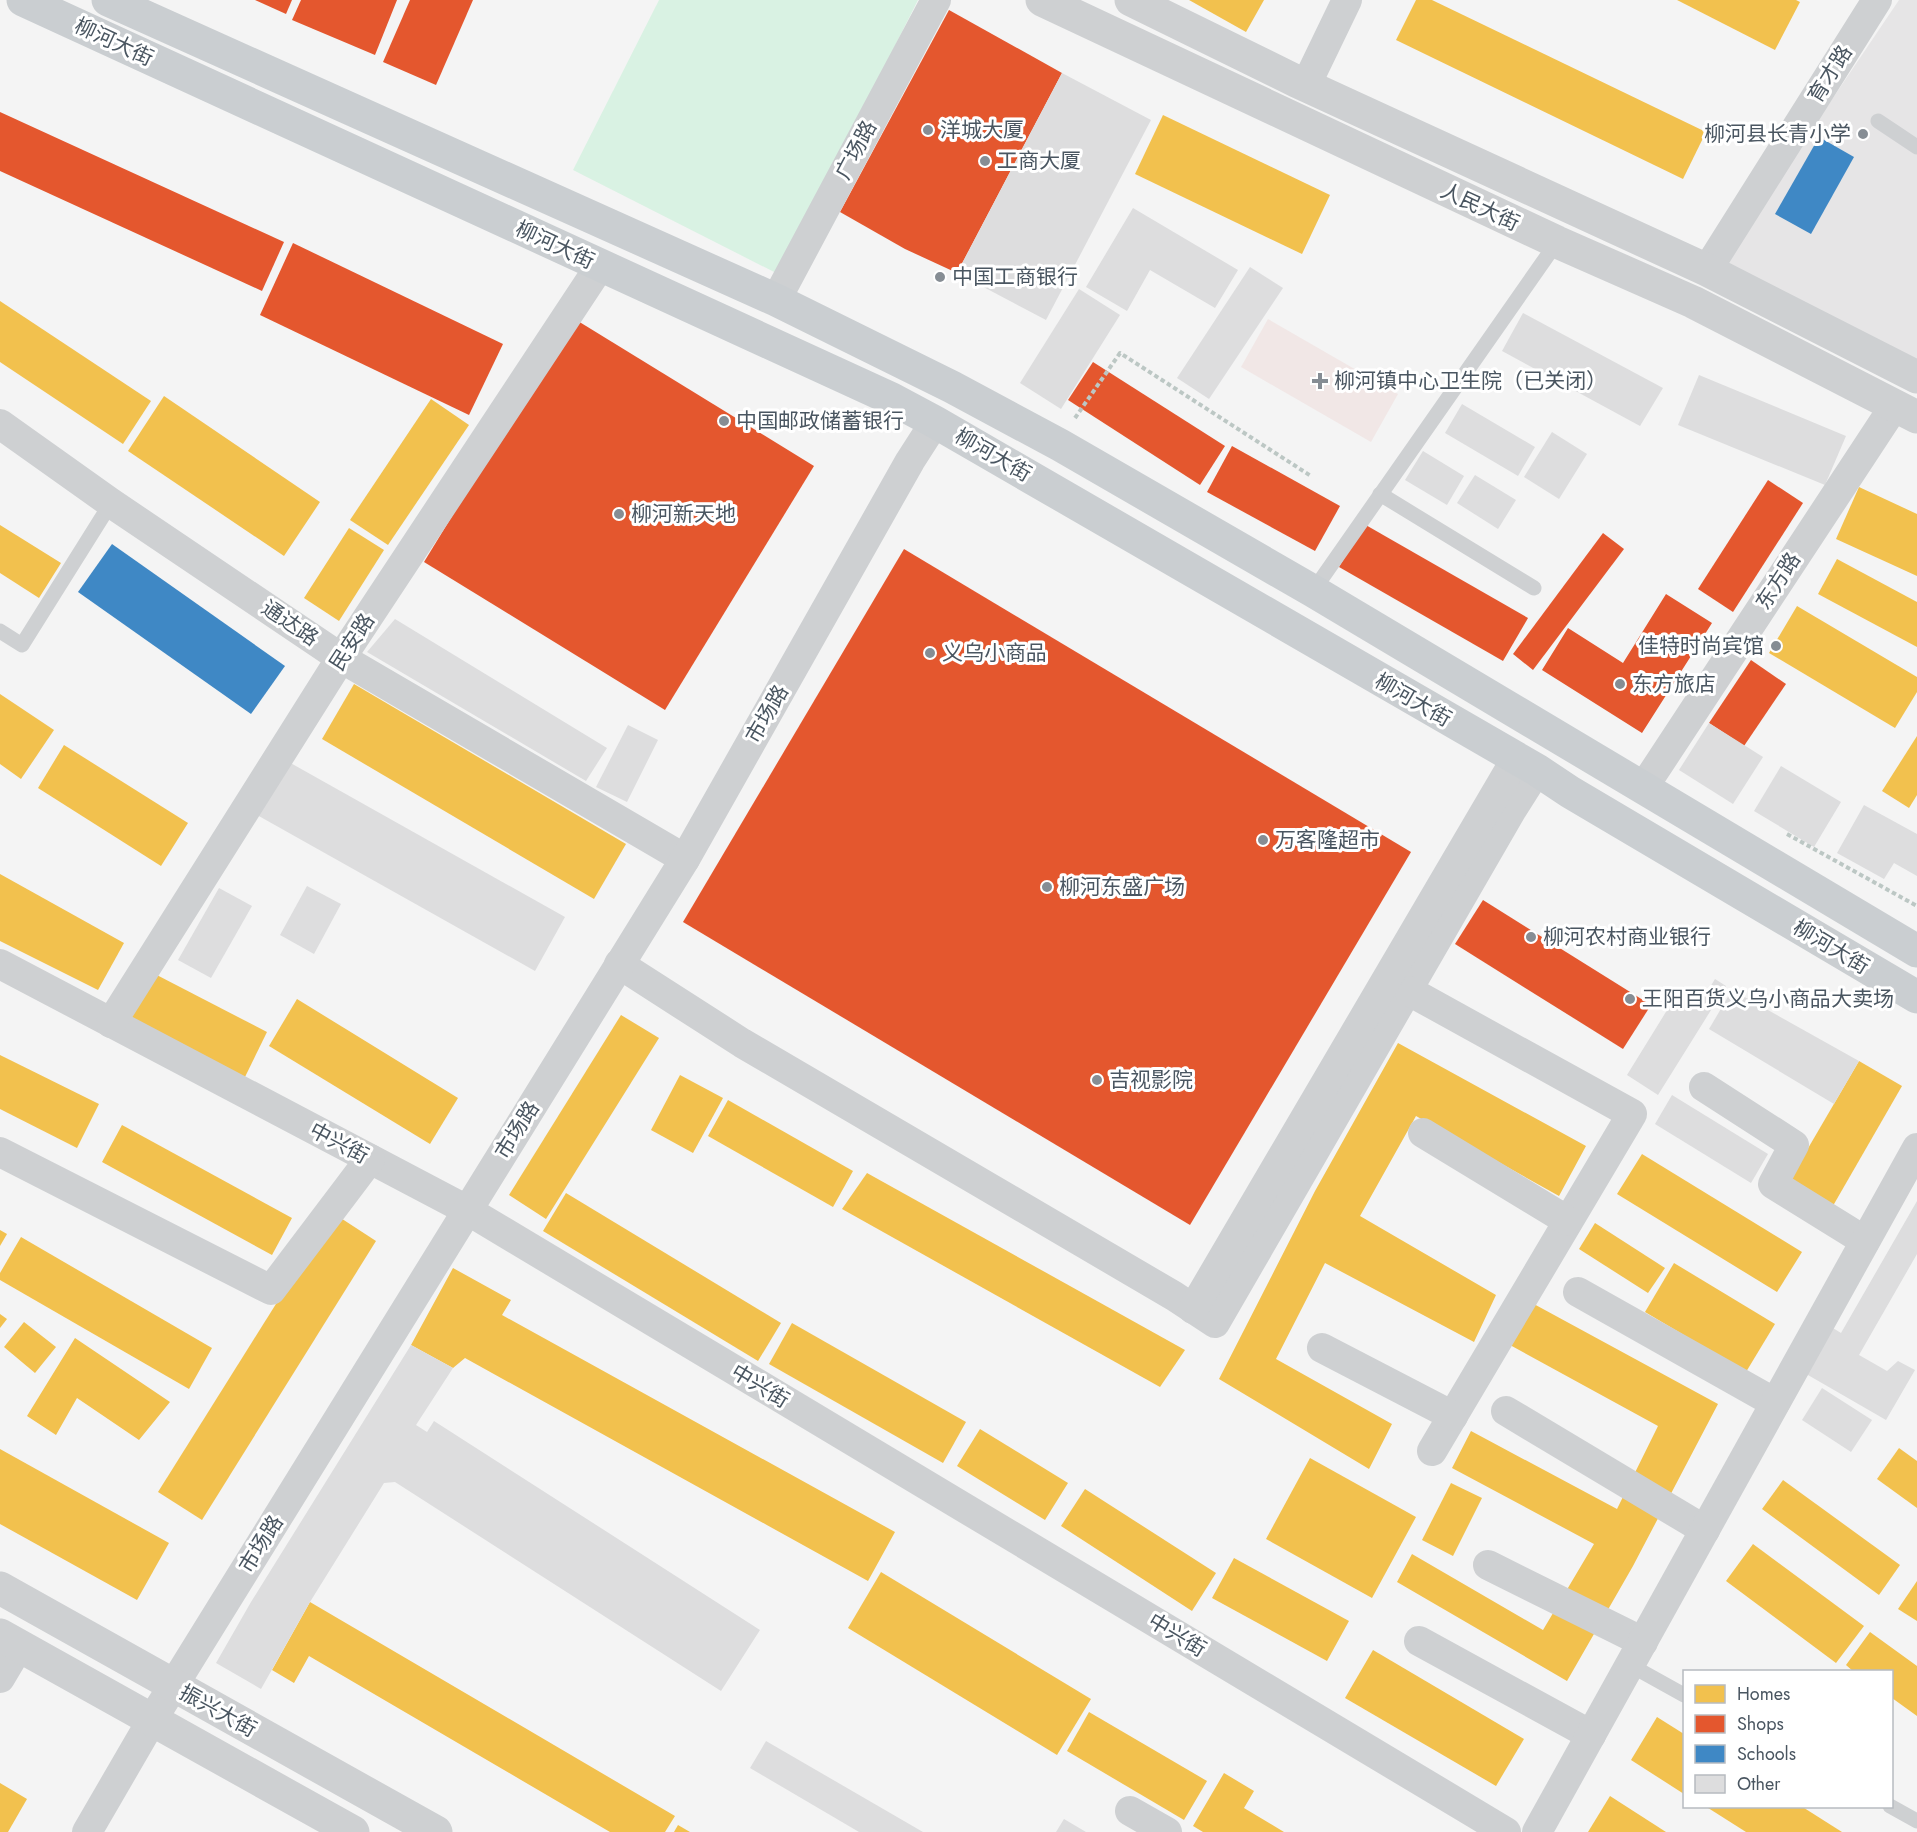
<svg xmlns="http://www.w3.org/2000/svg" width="1917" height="1832" font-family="Jost,'Noto Sans SC',sans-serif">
	<rect width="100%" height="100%" fill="#f4f4f4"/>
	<polygon fill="#e6e5e6" points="1899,0 1917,0 1917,361 1719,267"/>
	<polygon fill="#f1e7e6" points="1268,319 1398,394 1371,442 1241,367"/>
	<polygon fill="#d9f2e3" points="659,0 918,0 780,275 573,170"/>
	<g fill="#f2c14e">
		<polygon points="1189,0 1264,0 1246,32"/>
		<polygon points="1416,0 1432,0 1706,132 1683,179 1396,40"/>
		<polygon points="1677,0 1796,0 1800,2 1775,50"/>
		<polygon points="1163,115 1330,195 1302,254 1135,174"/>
		<polygon points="0,301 151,401 123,444 0,362"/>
		<polygon points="164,396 320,502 284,556 128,451"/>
		<polygon points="431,399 469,425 388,545 350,520"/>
		<polygon points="1859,487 1917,514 1917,576 1836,539"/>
		<polygon points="0,525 61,563 39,598 0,573"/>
		<polygon points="349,528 384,550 339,621 304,598"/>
		<polygon points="1837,559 1917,602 1917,647 1818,594"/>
		<polygon points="1797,606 1917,677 1917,692 1895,728 1769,653"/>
		<polygon points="354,684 626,844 594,899 322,739"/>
		<polygon points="0,694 54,730 21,779 0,764"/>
		<polygon points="1917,736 1917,795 1909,808 1882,791"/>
		<polygon points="64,745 188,823 161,866 38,788"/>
		<polygon points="0,874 124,943 98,990 0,941"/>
		<polygon points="151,972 267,1032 244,1079 127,1020"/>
		<polygon points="297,999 458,1098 430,1144 269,1046"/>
		<polygon points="621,1015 659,1038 546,1219 509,1195"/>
		<polygon points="1398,1043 1586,1146 1559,1196 1416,1116 1360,1216 1496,1295 1474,1342 1325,1263 1276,1359 1392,1424 1369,1469 1219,1379 1315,1191"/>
		<polygon points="0,1055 99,1104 77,1148 0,1109"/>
		<polygon points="1859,1061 1902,1086 1830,1211 1786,1186"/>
		<polygon points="680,1075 723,1098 693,1153 651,1130"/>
		<polygon points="728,1100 853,1171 833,1207 708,1136"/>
		<polygon points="122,1125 292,1218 272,1255 102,1162"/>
		<polygon points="1642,1154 1802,1252 1777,1292 1617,1194"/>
		<polygon points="867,1173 1185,1350 1160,1387 842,1209"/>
		<polygon points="566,1193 781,1323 758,1361 543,1231"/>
		<polygon points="333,1213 376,1241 202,1520 158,1492"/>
		<polygon points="1595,1223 1665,1268 1648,1293 1579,1249"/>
		<polygon points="0,1230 7,1234 0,1246"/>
		<polygon points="21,1237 212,1348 189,1389 0,1280 0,1273"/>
		<polygon points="1674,1263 1775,1324 1746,1372 1645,1312"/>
		<polygon points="453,1268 511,1300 502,1315 895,1532 868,1581 465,1358 453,1368 411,1345"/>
		<polygon points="1532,1303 1718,1404 1633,1566 1567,1681 1397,1582 1412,1554 1543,1630 1594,1544 1452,1468 1471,1431 1617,1509 1658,1426 1510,1345"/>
		<polygon points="0,1314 7,1319 0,1328"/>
		<polygon points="24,1322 56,1347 35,1373 4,1347"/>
		<polygon points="792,1323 966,1422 943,1463 769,1364"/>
		<polygon points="75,1338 170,1402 139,1440 77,1398 56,1435 27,1416"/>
		<polygon points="980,1429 1068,1483 1045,1520 957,1466"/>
		<polygon points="1899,1448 1917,1461 1917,1508 1877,1479"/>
		<polygon points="0,1449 169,1543 137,1600 0,1524"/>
		<polygon points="1310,1458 1416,1517 1372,1598 1266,1539"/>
		<polygon points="1783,1480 1900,1565 1879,1595 1762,1509"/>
		<polygon points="1451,1483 1482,1498 1453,1556 1422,1540"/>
		<polygon points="1085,1489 1216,1573 1192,1611 1061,1526"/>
		<polygon points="1753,1544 1864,1626 1836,1663 1726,1581"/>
		<polygon points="1234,1558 1349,1621 1327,1661 1212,1598"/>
		<polygon points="881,1572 1091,1699 1057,1755 848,1628"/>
		<polygon points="1917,1581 1917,1621 1898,1609"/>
		<polygon points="310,1602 675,1816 665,1832 610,1832 309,1656 294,1683 272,1670"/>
		<polygon points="1870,1632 1917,1666 1917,1716 1892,1698 1892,1672 1854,1672 1846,1665"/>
		<polygon points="1373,1650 1524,1739 1496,1786 1345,1698"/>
		<polygon points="1089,1712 1207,1781 1184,1820 1067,1751"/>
		<polygon points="1657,1717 1684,1734 1684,1794 1631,1760"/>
		<polygon points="1224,1773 1254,1791 1244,1808 1284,1832 1203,1832 1193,1826"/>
		<polygon points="0,1783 27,1799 8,1832 0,1832"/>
		<polygon points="1610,1796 1666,1832 1588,1832"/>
		<polygon points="1705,1806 1801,1806 1842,1832 1746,1832"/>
		<polygon points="678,1825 690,1832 674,1832"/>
	</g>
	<g fill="#e4572e">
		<polygon points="255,0 292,0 286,14"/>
		<polygon points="301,0 397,0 375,55 292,20"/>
		<polygon points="410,0 473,0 436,85 383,62"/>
		<polygon points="949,10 1062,73 957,273 905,249 840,212"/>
		<polygon points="0,112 284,242 262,291 0,171"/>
		<polygon points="293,243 503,344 469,415 260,315"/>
		<polygon points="573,318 814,466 665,710 424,562"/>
		<polygon points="1093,362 1225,446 1200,485 1068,400"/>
		<polygon points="1232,446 1340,506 1315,551 1207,492"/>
		<polygon points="1768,480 1803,503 1733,612 1698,589"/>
		<polygon points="1364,524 1528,618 1503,661 1339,567"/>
		<polygon points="1603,533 1624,549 1533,670 1513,654"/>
		<polygon points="904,549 1411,852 1190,1225 683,922"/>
		<polygon points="1666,594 1712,623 1642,733 1542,670 1568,628 1623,663"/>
		<polygon points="1751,660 1786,684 1744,746 1709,723"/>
		<polygon points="1483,900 1651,1005 1623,1049 1455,944"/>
	</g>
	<g fill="#3f88c5">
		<polygon points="1819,137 1854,157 1811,234 1775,214"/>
		<polygon points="112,544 285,666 251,714 78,592"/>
	</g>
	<g fill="#ddddde">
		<polygon points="1062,73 1151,120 1046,320 957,273"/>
		<polygon points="1133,208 1238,270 1215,308 1150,270 1127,311 1086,287"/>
		<polygon points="1250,267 1283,288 1209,399 1177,378"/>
		<polygon points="1079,289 1120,315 1061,409 1020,383"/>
		<polygon points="1523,313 1663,388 1640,426 1502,351"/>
		<polygon points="1699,375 1846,436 1825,485 1678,425"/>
		<polygon points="1462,404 1535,447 1518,476 1445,433"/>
		<polygon points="1552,432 1587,454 1559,499 1524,477"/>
		<polygon points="1423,451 1464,476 1447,505 1405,480"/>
		<polygon points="1475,475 1516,500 1498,529 1457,503"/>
		<polygon points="395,619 607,748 586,781 367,652"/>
		<polygon points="1709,723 1763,757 1733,804 1679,770"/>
		<polygon points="628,725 658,740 627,802 596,787"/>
		<polygon points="287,761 565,917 535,971 257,815"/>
		<polygon points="1781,766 1841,802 1814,847 1754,811"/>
		<polygon points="1864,805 1917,834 1917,876 1894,863 1884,879 1837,853"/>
		<polygon points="307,886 341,904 314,954 280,935"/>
		<polygon points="219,888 252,906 211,978 178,960"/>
		<polygon points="1715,979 1726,986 1658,1095 1627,1075 1677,994 1698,1007"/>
		<polygon points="1732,990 1859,1061 1834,1104 1709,1029"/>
		<polygon points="1672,1095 1768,1154 1751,1183 1655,1124"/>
		<polygon points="1917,1201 1917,1254 1859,1355 1887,1371 1898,1361 1915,1370 1886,1420 1801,1371 1828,1325 1841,1333"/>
		<polygon points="411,1345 453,1368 416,1425 427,1432 434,1421 760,1630 721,1691 395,1482 384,1483 310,1602 261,1689 216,1663 251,1602"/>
		<polygon points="1822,1388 1872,1420 1851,1452 1802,1420"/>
		<polygon points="766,1741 923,1832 859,1832 750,1768"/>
		<polygon points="1064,1819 1086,1832 1056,1832"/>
	</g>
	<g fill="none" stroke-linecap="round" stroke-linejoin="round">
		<g stroke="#bcc7c4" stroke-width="4" stroke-dasharray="4.5 3" stroke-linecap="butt">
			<polyline points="1075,418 1120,353 1311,476"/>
			<polyline points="1787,834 1917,906"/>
		</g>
		<g stroke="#ced0d2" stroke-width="15">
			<polyline points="1878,121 1917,147"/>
			<polyline points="1380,494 1534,588"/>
			<polyline points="1313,591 1557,242"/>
			<polyline points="0,631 22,645 111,503"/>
			<polyline points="1630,1665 1684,1695"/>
			<polyline points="1890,1806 1917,1821"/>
		</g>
		<g stroke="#ced0d2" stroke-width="30">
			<polyline points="1306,85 1347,0"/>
			<polyline points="1707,270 1877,0"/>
			<polyline points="776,300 936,0"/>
			<polyline points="0,424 111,503 341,658 685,859"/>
			<polyline points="1643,788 1895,405"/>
			<polyline points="0,964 467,1210 1506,1832"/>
			<polyline points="619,964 742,1043 1174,1296 1215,1323 1511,811 1537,770"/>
			<polyline points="1409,991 1632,1114 1432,1451"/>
			<polyline points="111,1023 341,658 600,266"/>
			<polyline points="1704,1087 1794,1145 1773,1184 1865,1241"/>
			<polyline points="1423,1133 1568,1221"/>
			<polyline points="0,1152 271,1290 370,1159"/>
			<polyline points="1578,1292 1775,1403"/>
			<polyline points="1193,1309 1516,759"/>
			<polyline points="1322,1348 1453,1416"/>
			<polyline points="1506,1411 1705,1530"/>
			<polyline points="1488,1565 1643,1642"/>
			<polyline points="1419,1641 1591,1735"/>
			<polyline points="0,1678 19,1646"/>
			<polyline points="1130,1811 1167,1832"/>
			<polyline points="87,1832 152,1720 685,859 910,461 935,422"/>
			<polyline points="1537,1832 1917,1148"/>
		</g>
		<g stroke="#ced0d2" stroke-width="33">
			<polyline points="1042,0 1557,242 1693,302 1917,417"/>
			<polyline points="1131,0 1296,81 1707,270 1917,377"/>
			<polyline points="0,1588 436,1832"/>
			<polyline points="0,1635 353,1832"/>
		</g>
		<g stroke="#caced1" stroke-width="33">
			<polyline points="23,0 892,399 935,422 1537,770 1570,792 1917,997"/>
			<polyline points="108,0 776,300 952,387 1060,445 1313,591 1917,951"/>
		</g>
	</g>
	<g fill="#868d94" stroke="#fff" stroke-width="2">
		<circle cx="928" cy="130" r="6"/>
		<circle cx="1863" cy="134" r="6"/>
		<circle cx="985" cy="161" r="6"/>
		<circle cx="940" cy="277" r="6"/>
		<path d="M1317 372h6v6h6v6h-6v6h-6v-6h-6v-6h6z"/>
		<circle cx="724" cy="421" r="6"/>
		<circle cx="619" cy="514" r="6"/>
		<circle cx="1776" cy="646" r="6"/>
		<circle cx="930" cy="653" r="6"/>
		<circle cx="1620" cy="684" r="6"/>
		<circle cx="1263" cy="840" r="6"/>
		<circle cx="1047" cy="887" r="6"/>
		<circle cx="1531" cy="937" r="6"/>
		<circle cx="1630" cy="999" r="6"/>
		<circle cx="1097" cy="1080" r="6"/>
	</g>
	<g text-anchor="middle" stroke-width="6" stroke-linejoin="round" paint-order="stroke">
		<g font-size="21" fill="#4a5661" stroke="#fff">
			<text transform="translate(114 42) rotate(25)" y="7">柳河大街</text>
			<text transform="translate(1830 74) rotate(-58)" y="7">育才路</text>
			<text transform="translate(856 150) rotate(-62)" y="7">广场路</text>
			<text transform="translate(1480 207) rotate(25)" y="7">人民大街</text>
			<text transform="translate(555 245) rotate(25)" y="7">柳河大街</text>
			<text transform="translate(993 455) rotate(30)" y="7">柳河大街</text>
			<text transform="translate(1778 581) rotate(-57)" y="7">东方路</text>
			<text transform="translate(290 623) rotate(34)" y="7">通达路</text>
			<text transform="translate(352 642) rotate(-57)" y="7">民安路</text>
			<text transform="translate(1413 700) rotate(30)" y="7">柳河大街</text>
			<text transform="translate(767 714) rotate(-60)" y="7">市场路</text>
			<text transform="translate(1831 947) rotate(31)" y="7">柳河大街</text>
			<text transform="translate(517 1130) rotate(-58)" y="7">市场路</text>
			<text transform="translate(339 1143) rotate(28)" y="7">中兴街</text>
			<text transform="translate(760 1386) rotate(31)" y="7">中兴街</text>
			<text transform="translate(261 1544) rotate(-58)" y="7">市场路</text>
			<text transform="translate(1177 1635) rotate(31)" y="7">中兴街</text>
			<text transform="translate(218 1711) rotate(29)" y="7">振兴大街</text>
		</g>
		<g font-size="21" fill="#4a5661" stroke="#fff" text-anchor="start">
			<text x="940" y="137">洋城大厦</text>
			<text x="1851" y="141" text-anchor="end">柳河县长青小学</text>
			<text x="997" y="168">工商大厦</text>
			<text x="952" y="284">中国工商银行</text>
			<text x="1334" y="388">柳河镇中心卫生院（已关闭）</text>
			<text x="736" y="428">中国邮政储蓄银行</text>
			<text x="631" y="521">柳河新天地</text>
			<text x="1764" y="653" text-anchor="end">佳特时尚宾馆</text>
			<text x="942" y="660">义乌小商品</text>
			<text x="1632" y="691">东方旅店</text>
			<text x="1275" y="847">万客隆超市</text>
			<text x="1059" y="894">柳河东盛广场</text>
			<text x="1543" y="944">柳河农村商业银行</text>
			<text x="1642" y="1006">王阳百货义乌小商品大卖场</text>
			<text x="1109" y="1087">吉视影院</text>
		</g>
	</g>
	<rect x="1683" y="1670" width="210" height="138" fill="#ffffff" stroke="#b7bbc0" stroke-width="1.5"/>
	<rect x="1695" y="1685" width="30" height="18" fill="#f2c14e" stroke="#b7bbc0" stroke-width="1.5"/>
	<text x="1737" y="1700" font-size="18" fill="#4a5661">Homes</text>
	<rect x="1695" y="1715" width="30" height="18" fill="#e4572e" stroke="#b7bbc0" stroke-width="1.5"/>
	<text x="1737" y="1730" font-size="18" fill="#4a5661">Shops</text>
	<rect x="1695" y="1745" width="30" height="18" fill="#3f88c5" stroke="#b7bbc0" stroke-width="1.5"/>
	<text x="1737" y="1760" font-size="18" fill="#4a5661">Schools</text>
	<rect x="1695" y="1775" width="30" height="18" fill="#ddddde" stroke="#b7bbc0" stroke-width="1.5"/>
	<text x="1737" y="1790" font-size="18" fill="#4a5661">Other</text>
</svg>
